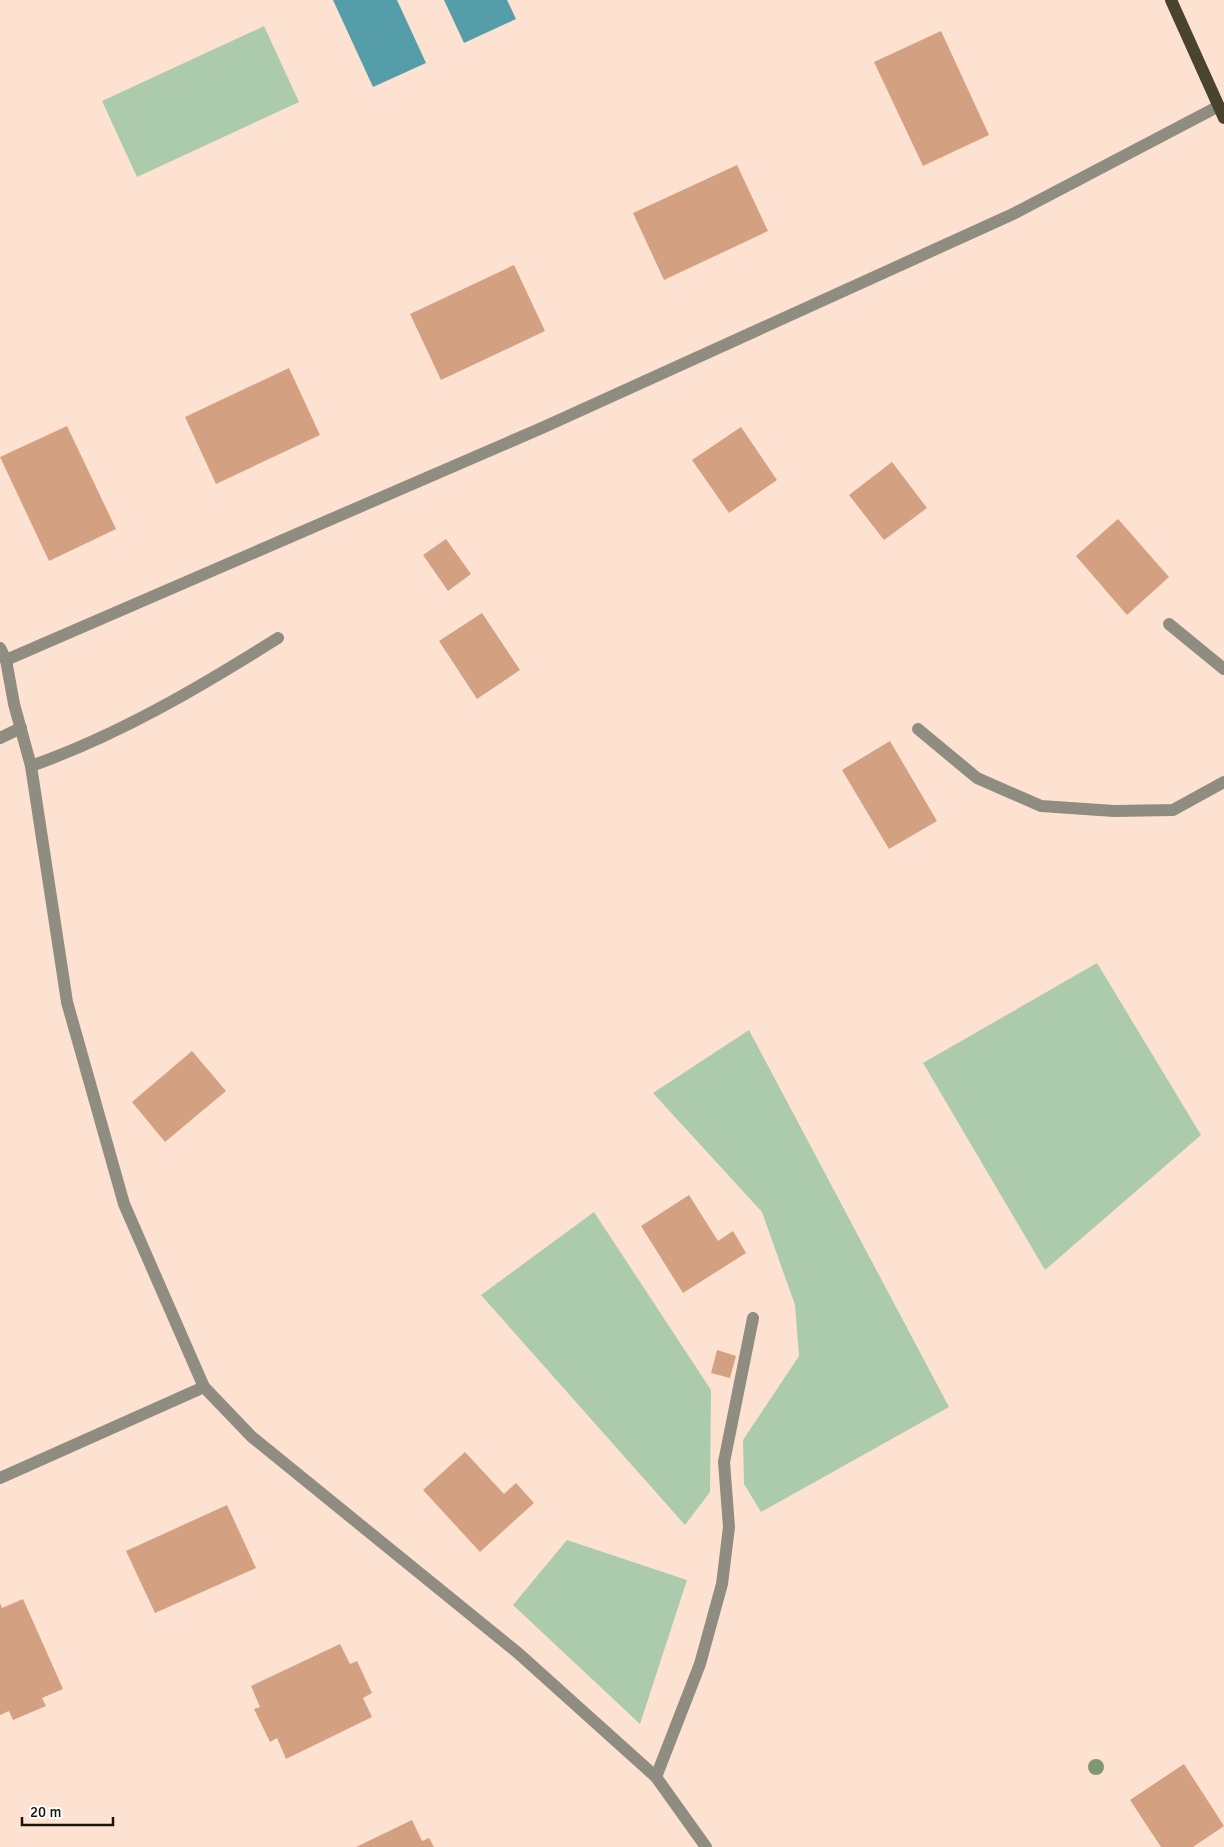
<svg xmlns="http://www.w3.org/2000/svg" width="1224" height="1847" font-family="Signika,sans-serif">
	<rect width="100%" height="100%" fill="#fee2d1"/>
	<g fill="#abcbac">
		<polygon points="264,26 299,102 137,177 102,101"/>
		<polygon points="1097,963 1201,1135 1045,1270 923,1063"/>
		<polygon points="749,1030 949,1407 761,1512 744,1484 743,1440 799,1356 795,1305 762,1212 653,1093"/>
		<polygon points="594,1212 711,1390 710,1492 685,1525 481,1295"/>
		<polygon points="567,1540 687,1580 640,1724 513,1605"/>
	</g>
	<g fill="#559ea9">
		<polygon points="333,0 397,0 426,63 373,87"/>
		<polygon points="444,0 507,0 516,19 464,43"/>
	</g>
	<g fill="#d3a181">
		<polygon points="941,31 989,135 923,166 874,62"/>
		<polygon points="737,165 768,231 664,280 633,213"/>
		<polygon points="514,265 545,331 441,380 410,314"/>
		<polygon points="289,368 320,435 216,484 185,417"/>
		<polygon points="67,426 116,529 49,561 0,457"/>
		<polygon points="741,427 777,480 729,513 692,460"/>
		<polygon points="892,462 927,508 884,540 849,495"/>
		<polygon points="1118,519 1169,577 1127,615 1076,556"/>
		<polygon points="446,539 471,574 448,591 423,555"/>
		<polygon points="482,613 520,670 477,699 439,641"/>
		<polygon points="890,741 937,821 889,849 842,770"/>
		<polygon points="192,1051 226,1091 165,1142 132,1102"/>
		<polygon points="689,1195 718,1241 733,1231 746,1253 683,1293 641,1226"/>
		<polygon points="717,1350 736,1356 730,1378 711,1373"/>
		<polygon points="465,1452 504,1494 516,1483 534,1503 480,1552 423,1490"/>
		<polygon points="227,1505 256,1568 155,1613 126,1551"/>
		<polygon points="23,1599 63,1689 42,1698 46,1706 13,1720 9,1711 0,1715 0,1603 2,1608"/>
		<polygon points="340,1644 350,1664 357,1661 372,1693 363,1698 372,1717 286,1759 277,1738 270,1742 254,1709 260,1707 251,1686"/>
		<polygon points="1184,1764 1224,1826 1193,1847 1161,1847 1130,1800"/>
		<polygon points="412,1820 422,1841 429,1838 434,1847 356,1847"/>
	</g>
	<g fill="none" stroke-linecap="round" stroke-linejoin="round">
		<g stroke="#8f8c81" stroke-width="12">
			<polyline points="1169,624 1224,669"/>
			<polyline points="6,660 14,704 31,766 67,1002 124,1204 204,1387 252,1437 518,1653 656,1777 706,1847"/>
			<polyline points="918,729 977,778 1041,806 1114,811 1173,810 1224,782"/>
			<path d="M31,766C119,735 200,687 278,638"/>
			<polyline points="656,1777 700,1664 722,1584 729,1527 724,1462 753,1318"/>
		</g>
		<g stroke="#8f8c81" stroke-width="12">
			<polyline points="0,648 6,660 544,427 1013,214 1219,106"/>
			<polyline points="0,738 21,728"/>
			<polyline points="0,1478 204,1387"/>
		</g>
		<polyline stroke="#49432f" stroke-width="12" points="1171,0 1224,118"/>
	</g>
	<circle fill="#819773" cx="1096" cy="1767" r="8"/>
	<path d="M22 1817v8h91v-8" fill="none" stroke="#1b120c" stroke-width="2.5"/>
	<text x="30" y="1817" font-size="15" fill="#1b120c" stroke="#ffffff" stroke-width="4" paint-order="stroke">20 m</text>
</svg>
